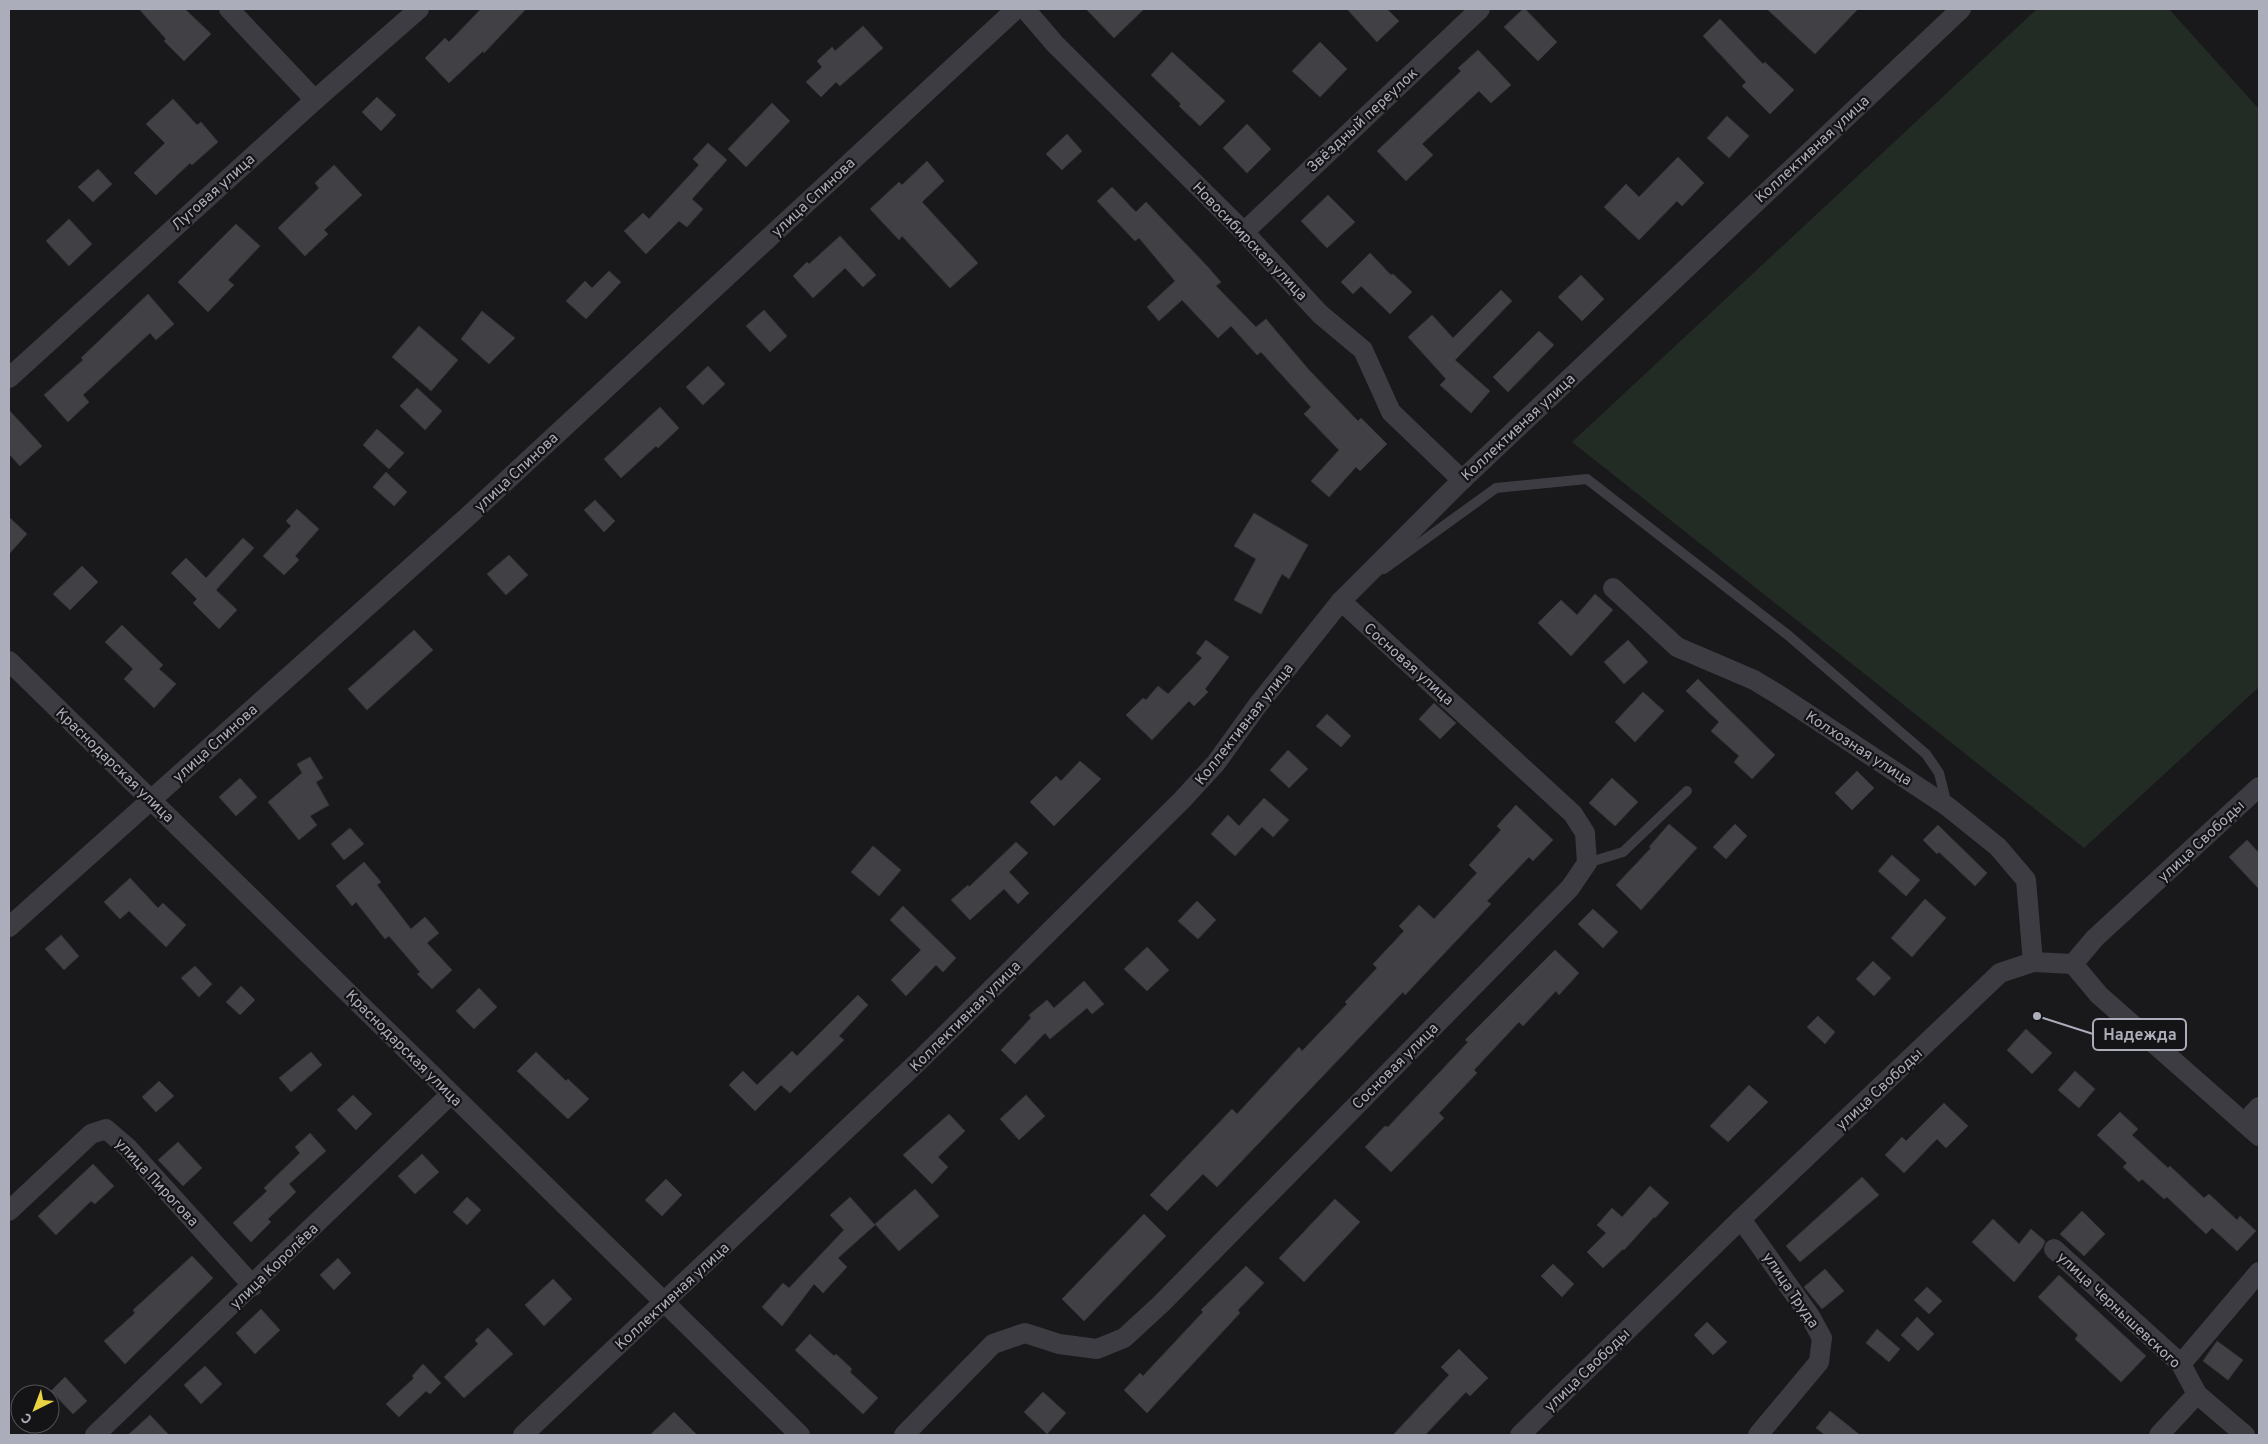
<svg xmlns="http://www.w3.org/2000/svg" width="2268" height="1444" font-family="Overpass,sans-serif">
	<rect width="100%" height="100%" fill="#19191b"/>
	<polygon fill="#232b25" points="2037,9 2169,9 2259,109 2259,687 2084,848 1572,442"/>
	<g fill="#414145" stroke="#343337">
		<polygon points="139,9 185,9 211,34 184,61 164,41 166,39"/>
		<polygon points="481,9 526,9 484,53 483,51 449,83 425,58 445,38 449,42"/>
		<polygon points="1086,9 1144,9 1114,38"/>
		<polygon points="1347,9 1387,9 1399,21 1377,42"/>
		<polygon points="1523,9 1525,9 1557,42 1538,61 1504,27"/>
		<polygon points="1767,9 1858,9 1815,54"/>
		<polygon points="1720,19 1763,64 1765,62 1794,90 1770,114 1742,86 1746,82 1703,36"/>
		<polygon points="863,26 883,48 840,86 836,82 821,97 806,82 822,67 817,61 832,47 835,51"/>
		<polygon points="1320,42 1347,69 1320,97 1292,71"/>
		<polygon points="1478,50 1511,85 1491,103 1479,91 1422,144 1433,155 1406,181 1377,151 1461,71 1458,68"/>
		<polygon points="1172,52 1225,101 1200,126 1179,106 1181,104 1151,75"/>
		<polygon points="377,97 396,115 381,131 362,112"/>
		<polygon points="173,99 197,125 201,122 218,142 192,165 190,163 156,195 134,173 165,143 146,124"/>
		<polygon points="772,103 790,121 746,167 728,149"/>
		<polygon points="1727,116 1749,136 1729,158 1707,138"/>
		<polygon points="1247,124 1271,149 1247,173 1223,148"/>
		<polygon points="1067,134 1082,151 1062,170 1046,154"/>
		<polygon points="708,143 727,160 692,199 703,209 687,227 679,221 646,254 624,231 643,213 649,219 699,165 693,159"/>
		<polygon points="1678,157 1704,183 1682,206 1677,201 1639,240 1604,207 1626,184 1639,197"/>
		<polygon points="927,161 944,181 922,202 978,263 950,288 902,236 899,240 870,209 899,182 902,185"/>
		<polygon points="334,165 362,195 324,230 328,234 305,256 278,228 319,188 315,183"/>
		<polygon points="98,169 112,184 93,202 78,187"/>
		<polygon points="1112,187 1136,212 1146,202 1208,267 1221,282 1216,286 1256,327 1266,319 1309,370 1358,421 1361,418 1387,444 1360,471 1356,467 1329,497 1311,481 1339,450 1304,414 1311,407 1261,352 1257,355 1231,326 1218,338 1182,300 1159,321 1147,307 1175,281 1139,238 1135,241 1097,201"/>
		<polygon points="1328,195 1355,222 1327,248 1301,221"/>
		<polygon points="69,219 92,244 69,266 46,241"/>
		<polygon points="236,224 260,246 228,280 234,285 208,312 178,282"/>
		<polygon points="840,236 876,275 863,287 845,268 813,298 793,276 807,262 809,264"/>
		<polygon points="1370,253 1391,275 1393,274 1412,292 1390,314 1361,286 1353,294 1341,282"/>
		<polygon points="609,271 621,282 586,319 566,301 585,281 592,288"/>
		<polygon points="1581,275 1604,299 1582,321 1558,297"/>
		<polygon points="1501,290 1512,301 1455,360 1490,391 1471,413 1440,385 1446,379 1408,337 1432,315 1453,338"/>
		<polygon points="148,294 174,324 156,340 150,333 83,395 89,402 68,422 44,395 83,360 81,358"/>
		<polygon points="764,310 787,336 770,352 746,326"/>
		<polygon points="482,311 515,338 489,364 461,339"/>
		<polygon points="419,326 458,360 431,391 392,357"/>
		<polygon points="1539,331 1554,345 1508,392 1493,377"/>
		<polygon points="708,366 725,384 703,405 686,387"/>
		<polygon points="417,388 442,411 425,430 400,406"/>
		<polygon points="660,407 679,428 658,448 656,446 621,478 604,459"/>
		<polygon points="9,410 42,446 20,466 9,454"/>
		<polygon points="377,429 404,453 389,469 363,445"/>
		<polygon points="386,472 407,492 394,506 373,487"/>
		<polygon points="595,500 615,521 604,532 584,510"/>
		<polygon points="297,509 319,529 295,556 299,560 284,575 263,556 291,526 286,521"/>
		<polygon points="1254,513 1308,545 1289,579 1282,574 1261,614 1234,600 1256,559 1234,546"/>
		<polygon points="9,517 27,534 9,554"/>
		<polygon points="243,538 254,548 216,590 237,610 219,629 193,603 197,599 171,573 186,558 206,578"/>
		<polygon points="509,555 528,575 506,595 487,574"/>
		<polygon points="82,566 98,582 70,610 53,594"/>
		<polygon points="1595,594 1613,610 1571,656 1538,623 1561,600 1577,615"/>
		<polygon points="122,625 163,665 159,669 176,684 154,708 124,679 133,669 105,642"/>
		<polygon points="414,630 433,650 367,710 348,689"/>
		<polygon points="1206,640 1229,657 1205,689 1208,692 1194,706 1189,701 1152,740 1126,715 1143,698 1146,700 1158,686 1168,694 1202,658 1196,653"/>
		<polygon points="1628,640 1648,662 1624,684 1604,662"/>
		<polygon points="1698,679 1775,755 1752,779 1734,762 1739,756 1711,731 1719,722 1686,691"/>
		<polygon points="1643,692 1664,711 1635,742 1615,722"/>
		<polygon points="1434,703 1456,723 1440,739 1419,719"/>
		<polygon points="1327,714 1351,736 1341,747 1316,726"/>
		<polygon points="1288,750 1308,769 1289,788 1270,770"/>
		<polygon points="310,757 323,778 316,782 329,805 310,816 317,825 299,840 268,802 302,773 297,764"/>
		<polygon points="1080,761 1101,779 1054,826 1030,802 1056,776 1061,781"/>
		<polygon points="1857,771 1874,788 1852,810 1835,793"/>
		<polygon points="240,778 257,797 236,816 219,797"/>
		<polygon points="1612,778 1638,802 1615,826 1589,803"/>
		<polygon points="1264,798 1289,820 1273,837 1262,827 1235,856 1211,834 1228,815 1239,826"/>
		<polygon points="1516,805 1553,840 1533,861 1529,857 1487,901 1491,904 1405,995 1403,992 1217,1187 1203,1174 1167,1211 1150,1195 1232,1109 1237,1114 1299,1047 1302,1051 1347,1004 1345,1002 1377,968 1373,964 1404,931 1399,926 1419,905 1434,919 1477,873 1469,865 1501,830 1497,826"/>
		<polygon points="1669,824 1697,848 1641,910 1616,885 1651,848 1649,847"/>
		<polygon points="1735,824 1747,836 1726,859 1713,847"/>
		<polygon points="1938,825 1987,873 1975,886 1939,852 1937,854 1923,840"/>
		<polygon points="350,828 364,844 344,860 331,844"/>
		<polygon points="2247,840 2259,853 2259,889 2229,857"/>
		<polygon points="1016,842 1028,853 1009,872 1029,893 1018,904 1004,889 970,920 951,900 968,885 969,887"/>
		<polygon points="873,846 901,870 879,896 851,872"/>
		<polygon points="1892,855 1920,880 1906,896 1878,871"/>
		<polygon points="364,862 381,882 377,885 411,929 425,917 439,933 427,943 452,970 432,989 417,974 420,972 389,936 385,939 356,902 352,906 336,886"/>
		<polygon points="130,878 158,908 163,903 186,925 166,947 129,911 120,919 104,902"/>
		<polygon points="1925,899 1946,918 1912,957 1891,938"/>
		<polygon points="1197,901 1216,920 1198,939 1178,921"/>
		<polygon points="903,906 956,958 943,972 936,965 906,996 891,980 921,950 890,920"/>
		<polygon points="1593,909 1618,932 1603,948 1578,924"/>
		<polygon points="61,935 79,956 64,970 45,949"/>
		<polygon points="1147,947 1169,970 1147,991 1124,969"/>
		<polygon points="1555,950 1579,973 1559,995 1556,991 1523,1026 1519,1022 1474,1070 1477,1073 1439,1113 1444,1118 1391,1172 1365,1147 1385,1126 1388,1127 1468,1042 1465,1040"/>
		<polygon points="1873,961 1891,978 1874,996 1856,979"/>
		<polygon points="195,966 212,984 199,997 181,978"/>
		<polygon points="1084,981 1104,1004 1092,1014 1087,1008 1050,1039 1045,1033 1015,1064 1001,1050 1031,1018 1029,1015 1047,1000 1054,1008"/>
		<polygon points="241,986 255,1000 240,1015 226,1002"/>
		<polygon points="479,988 497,1007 474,1029 456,1011"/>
		<polygon points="858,995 868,1005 839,1036 844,1040 790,1093 781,1085 755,1111 729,1085 743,1071 757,1085 792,1051 797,1056"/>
		<polygon points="1818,1016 1835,1032 1825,1044 1807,1027"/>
		<polygon points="2026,1029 2052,1053 2032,1074 2007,1050"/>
		<polygon points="311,1052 322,1065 291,1092 279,1078"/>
		<polygon points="536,1052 566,1081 568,1079 589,1099 568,1119 517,1071"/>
		<polygon points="2075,1071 2095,1089 2079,1108 2058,1090"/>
		<polygon points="159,1081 174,1096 156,1112 142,1097"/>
		<polygon points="1749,1085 1768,1102 1728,1142 1710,1126"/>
		<polygon points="353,1095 372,1114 356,1130 337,1110"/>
		<polygon points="1026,1095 1045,1116 1019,1140 1000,1119"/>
		<polygon points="1944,1103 1968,1126 1946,1148 1937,1139 1904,1173 1885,1155 1902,1137 1906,1141"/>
		<polygon points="2120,1112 2138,1129 2132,1135 2168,1168 2170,1166 2204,1198 2209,1194 2237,1220 2240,1216 2256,1231 2237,1251 2212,1228 2206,1234 2167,1197 2164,1199 2142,1179 2139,1182 2123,1167 2127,1163 2097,1135"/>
		<polygon points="949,1114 965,1131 938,1157 948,1167 932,1184 903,1155"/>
		<polygon points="310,1133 326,1151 289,1184 296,1192 268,1219 271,1222 251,1242 233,1223 267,1191 264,1188 300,1153 295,1147"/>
		<polygon points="178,1142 202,1168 183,1186 158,1160"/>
		<polygon points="422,1154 439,1172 415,1194 398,1176"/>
		<polygon points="93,1164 114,1186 95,1204 91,1201 56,1235 38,1216"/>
		<polygon points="1862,1177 1879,1195 1800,1262 1786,1246"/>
		<polygon points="666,1179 682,1195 662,1216 645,1200"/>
		<polygon points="1650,1186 1669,1203 1655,1218 1654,1217 1624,1250 1623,1249 1603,1268 1587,1252 1606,1233 1597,1225 1612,1208 1622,1217"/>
		<polygon points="915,1189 939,1216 899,1251 875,1224"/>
		<polygon points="467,1197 481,1210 467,1225 453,1212"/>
		<polygon points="850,1197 875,1225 838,1258 847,1267 823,1293 814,1284 782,1326 762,1307 783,1283 789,1288 844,1230 830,1215"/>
		<polygon points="1335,1199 1360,1222 1304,1282 1279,1258"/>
		<polygon points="2082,1211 2105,1234 2084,1256 2060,1234"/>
		<polygon points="1144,1214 1166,1236 1084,1321 1062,1299"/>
		<polygon points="1993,1219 2019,1244 2031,1229 2045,1241 2042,1248 2014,1282 1972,1242"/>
		<polygon points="192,1256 213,1278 125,1364 104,1341 135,1313 133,1310"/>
		<polygon points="338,1258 351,1273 334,1290 320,1275"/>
		<polygon points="1553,1264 1574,1284 1562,1297 1541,1276"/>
		<polygon points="1246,1266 1264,1283 1238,1310 1240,1313 1147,1413 1124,1390 1140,1373 1143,1376 1203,1312 1201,1310"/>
		<polygon points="1825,1269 1844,1291 1822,1309 1804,1287"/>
		<polygon points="2059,1275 2146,1356 2121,1382 2075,1339 2078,1335 2038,1297"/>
		<polygon points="553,1279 572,1299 544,1326 525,1305"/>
		<polygon points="1927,1287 1942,1301 1929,1314 1914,1300"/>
		<polygon points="261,1309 280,1330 255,1354 236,1333"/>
		<polygon points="1917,1317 1934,1334 1918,1351 1901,1335"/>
		<polygon points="1707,1322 1727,1342 1713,1355 1694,1335"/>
		<polygon points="488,1328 513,1354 464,1398 444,1377 478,1344 475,1340"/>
		<polygon points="1877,1329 1900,1349 1889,1362 1866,1343"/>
		<polygon points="810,1334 834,1356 836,1354 852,1369 850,1372 878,1398 863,1414 795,1350"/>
		<polygon points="2217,1341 2243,1360 2228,1380 2203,1361"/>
		<polygon points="1459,1349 1488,1378 1470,1396 1466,1392 1425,1435 1393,1435 1449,1375 1441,1367"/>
		<polygon points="423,1364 441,1383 430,1394 426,1391 399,1417 386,1404 414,1378 412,1376"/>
		<polygon points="205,1366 222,1384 201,1404 184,1385"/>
		<polygon points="65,1377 87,1401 73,1414 51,1391"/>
		<polygon points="1043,1392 1066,1413 1047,1434 1024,1412"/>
		<polygon points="1830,1411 1860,1435 1825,1435 1816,1428"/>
		<polygon points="674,1412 697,1435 650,1435"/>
		<polygon points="150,1415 169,1435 128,1435"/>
	</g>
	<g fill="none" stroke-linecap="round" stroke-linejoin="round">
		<g stroke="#3c3c42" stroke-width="10">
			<polyline points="1384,569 1496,488 1587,479 1789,636 1926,754 1939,773 1947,805"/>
			<polyline points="1587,863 1623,852 1687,791"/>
		</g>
		<g stroke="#3c3c42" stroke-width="20">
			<polyline points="229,9 315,100"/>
			<polyline points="1025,9 1055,44 1244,232 1320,314 1363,350 1391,412 1462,480"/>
			<polyline points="1244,232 1480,9"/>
			<polyline points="9,378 315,100 419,9"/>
			<polyline points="1613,588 1677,647 1754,680 1782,697 1947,806 1998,847 2026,880 2033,962"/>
			<polyline points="9,661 800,1435"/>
			<polyline points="9,927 465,519 1016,9"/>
			<polyline points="2073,964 2099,995 2259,1136"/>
			<polyline points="2244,1123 2259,1107"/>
			<polyline points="9,1211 91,1134 106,1129 127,1147 253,1286"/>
			<polyline points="1741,1219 1810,1316 1822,1338 1819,1362 1758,1435"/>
			<polyline points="2054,1249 2181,1364 2197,1394 2245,1435"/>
			<polyline points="2181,1364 2259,1272"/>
			<polyline points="95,1435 451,1094"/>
			<polyline points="523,1435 922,1058 1182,800 1216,763 1257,706 1341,601 1462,480 1961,9"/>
			<polyline points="904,1435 993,1344 1025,1333 1059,1344 1097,1349 1124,1338 1161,1304 1570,888 1587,863 1585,833 1573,814 1341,601"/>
			<polyline points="1520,1435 1741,1219 2000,973 2033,962 2073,964 2095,938 2259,787"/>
			<polyline points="2159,1435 2197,1394"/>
		</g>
	</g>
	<g text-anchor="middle" stroke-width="4.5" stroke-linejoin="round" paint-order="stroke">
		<g font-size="15" fill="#acadba" stroke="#141416">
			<text transform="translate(1362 120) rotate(-43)" y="5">Звёздный переулок</text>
			<text transform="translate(1812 149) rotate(-43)" y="5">Коллективная улица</text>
			<text transform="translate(213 192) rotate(-42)" y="5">Луговая улица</text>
			<text transform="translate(813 197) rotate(-43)" y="5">улица Спинова</text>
			<text transform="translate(1250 241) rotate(46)" y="5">Новосибирская улица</text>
			<text transform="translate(1518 427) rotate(-43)" y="5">Коллективная улица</text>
			<text transform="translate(516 472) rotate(-43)" y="5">улица Спинова</text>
			<text transform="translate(1409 664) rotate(42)" y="5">Сосновая улица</text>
			<text transform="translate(1244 724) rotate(-52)" y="5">Коллективная улица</text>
			<text transform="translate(215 743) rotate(-42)" y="5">улица Спинова</text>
			<text transform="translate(1859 748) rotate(33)" y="5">Колхозная улица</text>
			<text transform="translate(115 765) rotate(44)" y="5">Краснодарская улица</text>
			<text transform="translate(2201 841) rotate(-43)" y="5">улица Свободы</text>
			<text transform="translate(965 1016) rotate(-45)" y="5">Коллективная улица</text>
			<text transform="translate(404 1048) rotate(45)" y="5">Краснодарская улица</text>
			<text transform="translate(1395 1066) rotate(-45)" y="5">Сосновая улица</text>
			<text transform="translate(1879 1089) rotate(-43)" y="5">улица Свободы</text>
			<text transform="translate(157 1182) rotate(47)" y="5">улица Пирогова</text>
			<text transform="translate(274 1266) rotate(-44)" y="5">улица Королёва</text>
			<text transform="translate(1791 1290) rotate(56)" y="5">улица Труда</text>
			<text transform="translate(672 1296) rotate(-43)" y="5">Коллективная улица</text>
			<text transform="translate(2119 1310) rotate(43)" y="5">улица Чернышевского</text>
			<text transform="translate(1587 1370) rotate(-44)" y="5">улица Свободы</text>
		</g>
	</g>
	<path fill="none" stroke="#acadba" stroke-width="2" d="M2037 1016L2093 1034"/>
	<circle fill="#acadba" stroke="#141416" stroke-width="2" cx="2037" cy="1016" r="5"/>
	<rect fill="#141416" stroke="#acadba" stroke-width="2" x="2093" y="1019" width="93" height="31" rx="5"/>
	<g font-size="16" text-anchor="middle" font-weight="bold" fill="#acadba">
		<text x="2140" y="1040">Надежда</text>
	</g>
	<rect width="2268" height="1444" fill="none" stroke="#acadba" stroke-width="20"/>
	<g transform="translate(35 1409) rotate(222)"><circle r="24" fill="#141416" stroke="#515158"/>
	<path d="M0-4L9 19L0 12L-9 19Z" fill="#ead342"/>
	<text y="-8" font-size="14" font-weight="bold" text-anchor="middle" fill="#acadba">С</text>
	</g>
</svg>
